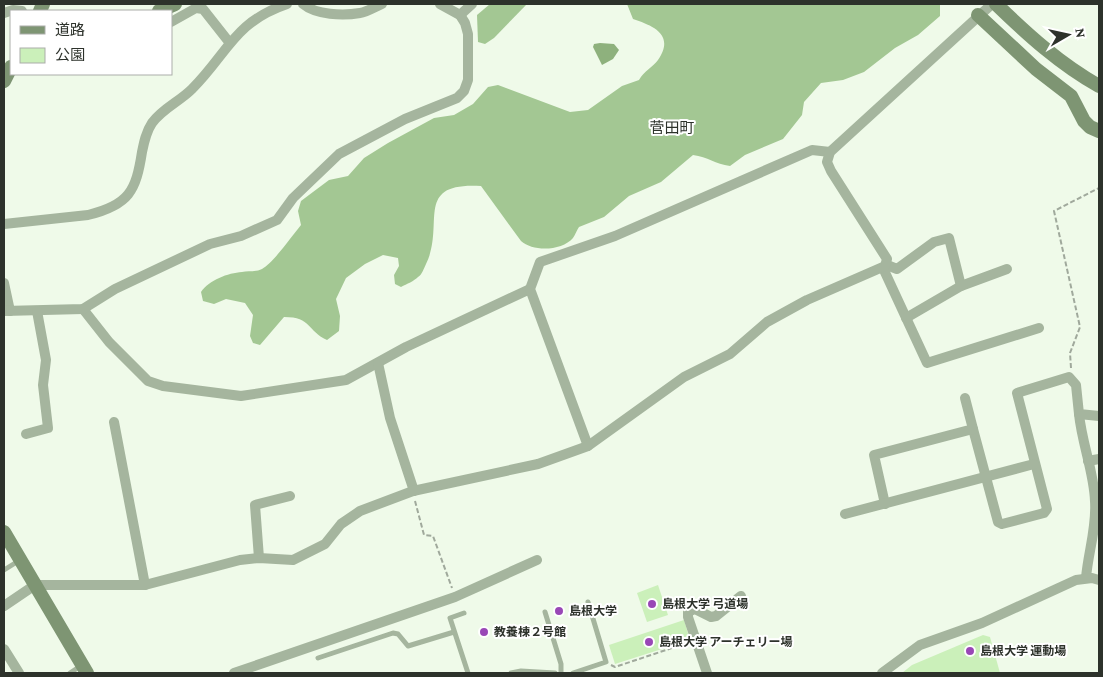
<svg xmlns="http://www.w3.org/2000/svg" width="1103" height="677" font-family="'Crimson Pro','Noto Sans JP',serif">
	<rect width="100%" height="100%" fill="#effae9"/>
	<g fill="#cbf0ba">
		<polygon points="658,585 668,615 647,622 637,593"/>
		<polygon points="684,620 690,640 615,664 609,645"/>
		<polygon points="983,635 990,637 1000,673 902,673 912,665"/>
	</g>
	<g fill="#a3c793">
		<polygon points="490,4 527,4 494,38 485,44 478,42 477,15"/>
		<path d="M627,4H940V16L918,35L895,48L864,72L843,80L821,83L804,102L802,115L783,139L745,155L730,166C715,164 708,157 693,155L661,182L629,196L604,217L579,227C577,230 575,235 573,238C562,251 533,252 521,241L481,186C412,182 446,224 426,264C424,268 422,275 418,277C414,281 407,284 401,287L395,284L394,275L399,266L398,258L383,255L365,264L346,278L336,299L340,316L339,331L327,340C307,331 312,317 284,317L260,345L253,343L250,336L253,315L245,303L226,299L214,304L203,301L201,292C209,280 228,273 242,272C248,271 256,272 262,269C274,262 291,237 301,225L298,211L301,201L329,180L348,176L364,158L388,143L434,118L454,115L473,104L488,87L498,85L570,112L588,110L622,86L639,80C644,71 653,67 658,60C675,35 654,26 633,19Z"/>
	</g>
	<polygon fill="#8eb17d" points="600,43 614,44 619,50 613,59 602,65 593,47 594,44"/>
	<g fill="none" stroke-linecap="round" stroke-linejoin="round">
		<g stroke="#a0a99c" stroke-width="2" stroke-dasharray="5 2.5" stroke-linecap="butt">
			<polyline points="1071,368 1070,353 1080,327 1054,211 1099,188"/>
			<polyline points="415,501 424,535 433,536 452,588"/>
			<polyline points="611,665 615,667 687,643"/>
		</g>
		<g stroke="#a5b59e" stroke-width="5">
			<polyline points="4,570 20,560"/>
			<polyline points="545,612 561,664 561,673"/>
			<polyline points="464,613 450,618 468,673"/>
			<polyline points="318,658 393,633 398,634 408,646 454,632"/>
			<polyline points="70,673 82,665"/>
			<polyline points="511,673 521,671 555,673"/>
			<polyline points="573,673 606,662 588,602"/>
		</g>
		<g stroke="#a5b59e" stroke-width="10">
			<path d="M303,4C316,15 343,16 360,13C367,12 375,7 382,4"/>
			<polyline points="4,13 13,10 22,11"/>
			<polyline points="460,15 472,4"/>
			<polyline points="171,22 196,8 203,9 229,42"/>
			<path d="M4,224L88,215C129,205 136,191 142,152C144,142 146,132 152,123C163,108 179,102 192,89C228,53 234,22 287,4"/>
			<polyline points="887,265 897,269 934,242 949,238 961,286"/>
			<polyline points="883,268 927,363 1039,328"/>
			<polyline points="4,283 10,311"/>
			<polyline points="83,309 109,342 148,381 163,386 241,396 346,380 406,347 530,289"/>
			<polyline points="4,311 83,309 115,289 210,244 241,236 277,220 293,198 339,154 405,119 457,98 464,91 468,80 468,34 465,23 460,15 440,4"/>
			<polyline points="906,318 961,286 1007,269"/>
			<polyline points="378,363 390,418 414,491"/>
			<path d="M1079,414C1082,444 1094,472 1095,501C1097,527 1088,553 1086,578"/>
			<polyline points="114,422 145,585"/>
			<polyline points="973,429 998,522 1002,524 1044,513 1047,509 1017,393 1069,377 1076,385 1079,414 1099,416"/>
			<polyline points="26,434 48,428 43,385 46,360 37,311"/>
			<polyline points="588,446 530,289 540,262 615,236 812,150 830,152"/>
			<polyline points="1088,461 1099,459"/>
			<polyline points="885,504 874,455 973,429 965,398"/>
			<polyline points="845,514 1034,464"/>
			<polyline points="259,558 255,505 290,496"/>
			<polyline points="4,606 35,585 145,585 240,560 259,558 293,560 325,544 341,524 360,511 413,491 538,464 588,446 684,377 730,354 767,322 807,300 885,266 887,259 831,171 827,162 830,152 992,4"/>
			<polyline points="4,649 19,673"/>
			<polyline points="234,673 455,597 537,560"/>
			<polyline points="707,673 688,617 688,612 695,609 711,617 716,616 741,596"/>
			<polyline points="882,673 920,645 982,623 1076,580 1092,578 1099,580"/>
		</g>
		<g stroke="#7e9573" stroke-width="14">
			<path d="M996,4C1028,35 1060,64 1099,86"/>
			<polyline points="40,11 43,4"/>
			<polyline points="159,11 175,4"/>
			<polyline points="978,15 1036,69 1071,96 1084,121 1090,127 1099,131"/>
			<polyline points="4,81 11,67"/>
			<polyline points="4,532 87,673"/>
		</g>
	</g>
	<g fill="#9947b6" stroke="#fff" stroke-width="2">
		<circle cx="652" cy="604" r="5"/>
		<circle cx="559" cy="611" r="5"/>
		<circle cx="484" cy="632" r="5"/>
		<circle cx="649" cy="642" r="5"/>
		<circle cx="970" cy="651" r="5"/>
	</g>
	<g text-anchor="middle" stroke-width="4" stroke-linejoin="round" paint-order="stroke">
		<g font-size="12" font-weight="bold" fill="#2d322b" stroke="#fff" text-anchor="start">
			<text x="662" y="608">島根大学 弓道場</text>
			<text x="569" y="615">島根大学</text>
			<text x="494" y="636">教養棟２号館</text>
			<text x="659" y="646">島根大学 アーチェリー場</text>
			<text x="980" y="655">島根大学 運動場</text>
		</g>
		<g font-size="15" fill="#2d322b" stroke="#fff">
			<text x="672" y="133">菅田町</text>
		</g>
	</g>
	<rect width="1103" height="677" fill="none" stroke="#2d322b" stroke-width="10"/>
	<rect x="10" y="10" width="162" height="65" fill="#ffffff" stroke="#abadaa"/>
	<rect x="20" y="26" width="25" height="8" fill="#7e9573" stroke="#abadaa"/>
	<text x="55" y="35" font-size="15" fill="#2d322b">道路</text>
	<rect x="20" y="48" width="25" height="15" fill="#cbf0ba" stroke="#abadaa"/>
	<text x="55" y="60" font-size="15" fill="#2d322b">公園</text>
	<g transform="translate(1068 35) rotate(81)" stroke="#ffffff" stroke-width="4" paint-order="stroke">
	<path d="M0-4L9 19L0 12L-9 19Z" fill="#2d322b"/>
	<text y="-8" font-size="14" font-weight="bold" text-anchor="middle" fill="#2d322b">N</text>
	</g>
</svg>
